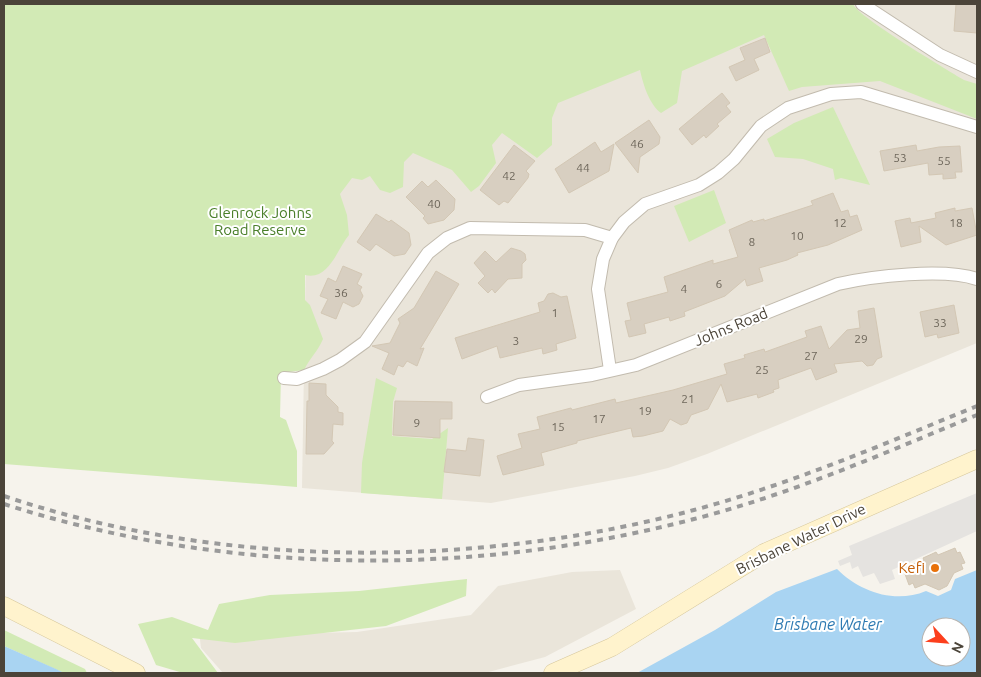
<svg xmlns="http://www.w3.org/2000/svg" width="981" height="677" font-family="Ubuntu,sans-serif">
	<rect width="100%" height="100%" fill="#f6f3ec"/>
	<g fill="#eae5da">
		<polygon points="787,4 977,4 977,343 707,454 668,468 635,476 491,503 302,488 307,189"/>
		<polygon points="620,570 636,609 545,657 485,673 223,673 201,648 199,631 271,634 357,632 471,615 498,586 572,572"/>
	</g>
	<g fill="#d2eab5">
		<path d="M4,4H853C858,17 946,69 964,80L977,84V119L880,81L802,87L789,91L764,35L682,71L677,103L661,113C649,104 643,84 640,70L558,103L552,118V145L537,158L502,133L492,145L496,163L479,186L471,192L452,170L413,153L404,162L403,187L390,193L380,190L370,176L362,180L352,178L340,194L347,215L349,235C337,249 329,281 305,275V300L310,305L323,339C318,351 310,358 304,370L281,373L280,417L286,420L297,451V487L4,464Z"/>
		<polygon points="833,107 870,185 841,178 835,180 833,169 803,159 775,157 767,139 794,123"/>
		<polygon points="714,190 726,223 689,242 674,206"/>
		<polygon points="376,378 397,388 393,402 392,436 432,439 448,428 442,499 361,493 362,463"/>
		<polygon points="467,579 466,596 386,626 235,643 192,638 218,673 183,673 156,665 138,624 172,617 208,630 219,604 270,595 359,591"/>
		<polygon points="4,630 85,669 87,673 64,673 4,646"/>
	</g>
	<polygon fill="#e5e3e0" points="977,493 977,531 892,570 895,579 880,584 874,573 863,577 858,566 852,569 850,562 840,566 838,561 852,555 849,546"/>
	<g fill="#a9d4f2" fill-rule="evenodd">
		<path d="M837,569C860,592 895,604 926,591L938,596L951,590L955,579L977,570V673H637L715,630L776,592ZM931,627H961V657H931Z"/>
		<polygon points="4,646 56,669 64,673 4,673"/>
	</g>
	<g fill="#d8cfc1" stroke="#d3c7b4">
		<polygon points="956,4 977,4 977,33 954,31"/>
		<polygon points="765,38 770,52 754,59 759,70 736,81 729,67 745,60 740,48"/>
		<polygon points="722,93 730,103 726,106 731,112 717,124 719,126 706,138 704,135 692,145 679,129"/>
		<polygon points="649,120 660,137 659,144 640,157 638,173 615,143"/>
		<polygon points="595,142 601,152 614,144 609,171 569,193 555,169"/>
		<polygon points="514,145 535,161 526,171 529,174 528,178 508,203 504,201 499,205 480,190"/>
		<polygon points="916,145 917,151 939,147 960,146 962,172 955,172 956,178 943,179 943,174 929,175 928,163 884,171 880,151"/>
		<polygon points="436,180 455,199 454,210 444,220 428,224 423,218 425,216 406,197 422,181 428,187"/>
		<polygon points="833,193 841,212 848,210 850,217 857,215 862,230 828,245 797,253 798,255 787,260 759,268 763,281 747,286 745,279 725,296 684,312 685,316 670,321 669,317 644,324 646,333 629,337 625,321 631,320 627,303 668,292 664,277 713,260 713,264 738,257 729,230 752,220 753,222 764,219 764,221 813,205 811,201"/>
		<polygon points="955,208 955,211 972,208 977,235 946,245 919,226 921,242 901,247 895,221 910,218 911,223 936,218 935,213"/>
		<polygon points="376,214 389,222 391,220 409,233 411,245 405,254 394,256 376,244 370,251 357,242"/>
		<polygon points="511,248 521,251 525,254 526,260 522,264 522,278 508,279 495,293 492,289 488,293 478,283 485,276 474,263 485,251 496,262"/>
		<polygon points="343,266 362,274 357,284 362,287 360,290 363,296 359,304 353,307 343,302 336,319 321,313 328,299 320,296 328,278 336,282"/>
		<polygon points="436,271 459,284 420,349 424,348 417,366 407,361 403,367 398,365 394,375 382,369 389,353 372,346 390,343 400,323 398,319 414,308"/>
		<polygon points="553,293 561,297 567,296 576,338 556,344 557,350 543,354 542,348 500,358 497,346 462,359 455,338 540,312 538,303 544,301 548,294"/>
		<polygon points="954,305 959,333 938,338 937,334 925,337 920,312"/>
		<polygon points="874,308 882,357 877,359 873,365 867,366 862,361 834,364 837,372 816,380 811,368 778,380 779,388 773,390 774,392 758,398 757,394 727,402 721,384 708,409 691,415 687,423 681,425 670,419 663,431 643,436 633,437 631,428 577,441 577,443 541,453 544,465 503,475 497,456 522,448 518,434 540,429 537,417 571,408 572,410 615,399 616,403 673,390 727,374 724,364 745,358 744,355 764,349 765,352 807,337 805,331 821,326 829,349 847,330 860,328 858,311"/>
		<polygon points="309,383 326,384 326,395 338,407 338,412 343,413 343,425 333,424 332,441 334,443 324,454 306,454 307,401 309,401"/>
		<polygon points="395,401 452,402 452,419 440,419 440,438 393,435"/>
		<polygon points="468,438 484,440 480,476 444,472 447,449 466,451"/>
		<polygon points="955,548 957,553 960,552 965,563 961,564 963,569 954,573 947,586 939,590 925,584 915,588 913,583 909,585 905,574 909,573 906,567 924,560 923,558 934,553 936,552 938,555"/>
	</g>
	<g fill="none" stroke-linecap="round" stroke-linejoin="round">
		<defs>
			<g id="street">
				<polyline points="862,4 940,55 977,72"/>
				<polyline points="610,370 598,289 603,259 612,238 624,222 645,204 699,185 718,173 734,159 761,126 788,108 831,94 861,92 977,127"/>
				<polyline points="284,378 297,379 323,369 340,360 365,342 428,253 447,238 470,228 585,230 612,238"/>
				<path d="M487,397L519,385L592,375L636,365L838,284C873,276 944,268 977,279"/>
			</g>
			<g id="secondary">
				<polyline points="4,606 136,673"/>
				<polyline points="553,673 612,647 764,553 977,459"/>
			</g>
		</defs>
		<use href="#street" stroke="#c2bbae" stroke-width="14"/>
		<use href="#secondary" stroke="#d6c79b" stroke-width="19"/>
		<use href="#street" stroke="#fff" stroke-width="12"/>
		<use href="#secondary" stroke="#fff3cd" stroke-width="18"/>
		<g stroke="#9a9a9a" stroke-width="4" stroke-dasharray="6 6" stroke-linecap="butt">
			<path d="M4,496C221,569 474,569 694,510C791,484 884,444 977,406"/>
			<path d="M4,504C225,575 469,578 694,519C792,494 884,453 977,415"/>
		</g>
	</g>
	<circle fill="#e8710a" stroke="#fff" stroke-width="2" cx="935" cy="568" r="5"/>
	<g text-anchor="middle" stroke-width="4" stroke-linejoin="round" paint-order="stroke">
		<g font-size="12" fill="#6e675b">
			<text x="637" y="148">46</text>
			<text x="900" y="162">53</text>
			<text x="944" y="165">55</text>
			<text x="583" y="172">44</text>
			<text x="509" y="180">42</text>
			<text x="434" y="208">40</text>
			<text x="840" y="227">12</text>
			<text x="956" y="227">18</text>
			<text x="797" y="240">10</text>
			<text x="752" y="246">8</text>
			<text x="719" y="288">6</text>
			<text x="684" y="293">4</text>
			<text x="341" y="297">36</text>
			<text x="555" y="317">1</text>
			<text x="940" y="327">33</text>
			<text x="861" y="343">29</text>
			<text x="516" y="345">3</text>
			<text x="811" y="360">27</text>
			<text x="762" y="374">25</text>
			<text x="688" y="403">21</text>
			<text x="645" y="415">19</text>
			<text x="599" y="423">17</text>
			<text x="417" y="427">9</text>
			<text x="558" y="431">15</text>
		</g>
		<g font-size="15" fill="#4a7f2a" stroke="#fff">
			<text x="260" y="218">Glenrock Johns<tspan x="260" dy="17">Road Reserve</tspan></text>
		</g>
		<g font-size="15" fill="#4b4439" stroke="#fff">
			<text transform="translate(731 327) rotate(-22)" y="5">Johns Road</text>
			<text transform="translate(801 539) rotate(-26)" y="5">Brisbane Water Drive</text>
		</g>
		<g font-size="15" fill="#c56008" stroke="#fff" text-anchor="end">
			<text x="925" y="573">Kefi</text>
		</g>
		<g font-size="16" font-style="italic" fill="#2e7ab2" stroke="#fff">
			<text x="828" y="630">Brisbane Water</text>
		</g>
	</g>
	<rect width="981" height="677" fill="none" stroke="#4b4439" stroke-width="10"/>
	<g transform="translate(946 642) rotate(116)"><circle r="24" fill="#ffffff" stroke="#b7b4b0"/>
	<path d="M0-4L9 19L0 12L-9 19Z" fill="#fc3f1d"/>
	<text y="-8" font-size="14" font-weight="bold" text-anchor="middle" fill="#4b4439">N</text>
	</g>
</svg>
